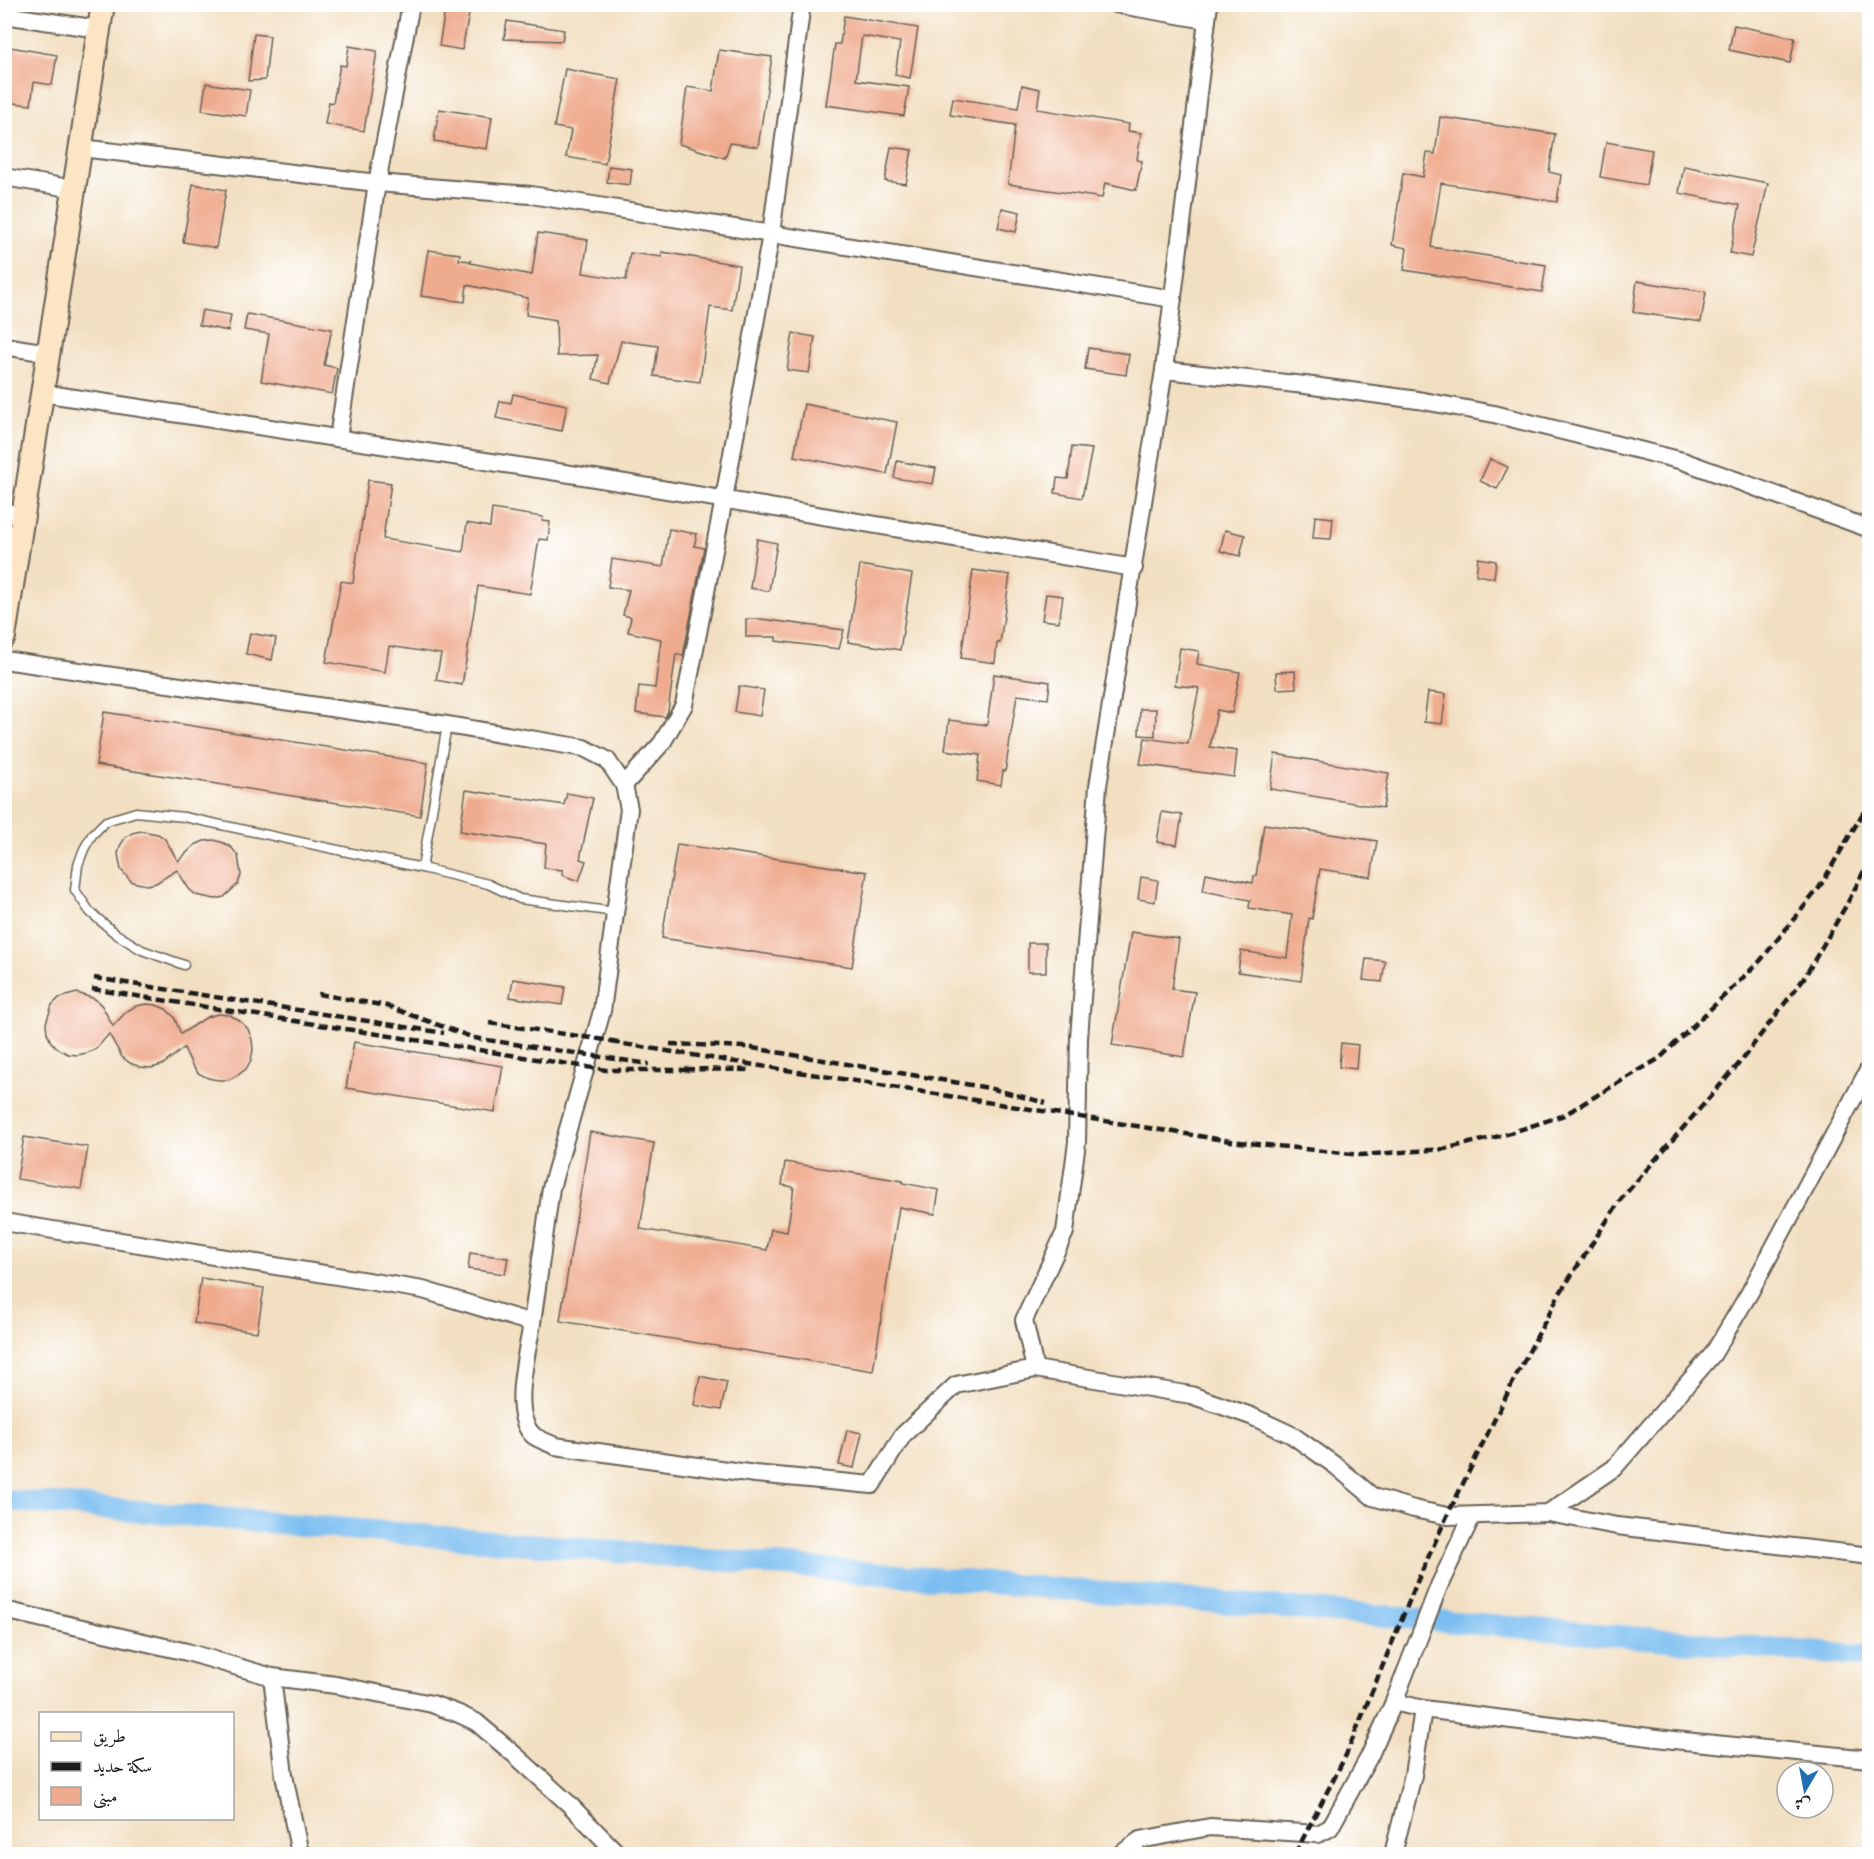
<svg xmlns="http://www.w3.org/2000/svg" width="1874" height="1859" font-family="'EB Garamond',Amiri,serif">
	<rect width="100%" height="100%" fill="#fff"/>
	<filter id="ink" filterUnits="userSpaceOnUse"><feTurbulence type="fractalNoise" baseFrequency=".0167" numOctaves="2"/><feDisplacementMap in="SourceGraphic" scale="12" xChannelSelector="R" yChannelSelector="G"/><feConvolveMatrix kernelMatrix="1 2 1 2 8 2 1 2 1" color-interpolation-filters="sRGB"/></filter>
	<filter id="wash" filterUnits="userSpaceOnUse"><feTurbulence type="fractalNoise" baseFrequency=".008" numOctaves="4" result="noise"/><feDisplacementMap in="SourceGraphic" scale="24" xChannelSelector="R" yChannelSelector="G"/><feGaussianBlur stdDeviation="1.35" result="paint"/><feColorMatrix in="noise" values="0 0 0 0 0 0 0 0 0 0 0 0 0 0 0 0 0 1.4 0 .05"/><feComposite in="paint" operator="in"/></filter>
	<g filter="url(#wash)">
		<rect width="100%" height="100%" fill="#f2dfc1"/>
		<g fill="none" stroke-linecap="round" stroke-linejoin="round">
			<polyline stroke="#7abdf0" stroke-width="22" points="4,1500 1870,1657"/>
		</g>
		<g id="blocks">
			<g fill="#efab8e">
				<polygon points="446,4 471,4 462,50 439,46"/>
				<polygon points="844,16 918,28 910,78 895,75 900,42 862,36 856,80 909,87 904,116 826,105 835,44 840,44"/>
				<polygon points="507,21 564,30 562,41 504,39"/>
				<polygon points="1734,25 1795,38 1790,63 1729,50"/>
				<polygon points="254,34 270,36 265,80 248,81"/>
				<polygon points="4,46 57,55 52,85 34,82 31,105 4,102"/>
				<polygon points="349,46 377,51 364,131 325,124 329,102 333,103 340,65 346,66"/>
				<polygon points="719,50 772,57 758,147 730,143 725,158 679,144 687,87 713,91"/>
				<polygon points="565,69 620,79 605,164 566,157 571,130 554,127"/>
				<polygon points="206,83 250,90 246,116 202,110"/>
				<polygon points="1022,85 1040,89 1037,109 1129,124 1128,131 1141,133 1137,160 1142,161 1136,190 1105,183 1102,198 1008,184 1015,125 950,115 953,98 1018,108"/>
				<polygon points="439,109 492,117 487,149 434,141"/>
				<polygon points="1440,117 1555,134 1549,172 1561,175 1557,202 1441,183 1431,247 1546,265 1542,292 1404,270 1407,248 1392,245 1403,173 1423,177 1427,153 1435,154"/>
				<polygon points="1606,142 1652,150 1646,185 1600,177"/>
				<polygon points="891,147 912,150 906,184 885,181"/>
				<polygon points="609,166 632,169 630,185 607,182"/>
				<polygon points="1684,166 1768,183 1751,257 1730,253 1740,205 1679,193"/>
				<polygon points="193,184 226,190 216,248 183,242"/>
				<polygon points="1002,208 1020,212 1016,232 998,228"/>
				<polygon points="538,233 588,240 583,273 626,280 630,253 662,257 662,252 739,265 732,310 710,307 700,382 654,376 658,346 621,341 610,383 593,379 598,355 557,356 556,320 526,315 528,298 467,285 465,302 421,296 428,250 460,254 459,260 471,261 470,263 532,275"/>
				<polygon points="1637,281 1706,292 1701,322 1633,312"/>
				<polygon points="202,310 231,315 228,331 199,325"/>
				<polygon points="247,314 332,329 324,365 337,368 332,394 261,381 269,334 244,330"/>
				<polygon points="793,333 815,337 809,373 787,370"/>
				<polygon points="1088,348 1129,354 1126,375 1085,369"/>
				<polygon points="513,394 567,405 562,431 496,418 500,401 511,403"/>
				<polygon points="804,404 897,422 887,474 794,456"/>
				<polygon points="1072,447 1092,449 1082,498 1055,493 1057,478 1068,479"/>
				<polygon points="1490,459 1508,467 1497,489 1480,481"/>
				<polygon points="897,461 936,468 933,484 894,478"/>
				<polygon points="368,480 391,483 383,539 463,552 467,523 490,527 492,509 543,517 542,521 550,522 548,540 539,539 530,594 478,586 462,685 436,680 441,654 389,646 385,672 326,662 341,581 353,583"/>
				<polygon points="1315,516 1333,518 1331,539 1313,538"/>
				<polygon points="669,529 697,534 694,546 704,548 683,656 676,654 668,711 665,717 636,713 639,686 655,688 661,639 628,632 631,617 623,615 629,590 608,587 612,559 663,567"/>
				<polygon points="1225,530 1245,535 1240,556 1220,551"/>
				<polygon points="757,539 777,543 769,591 750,588"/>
				<polygon points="1478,558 1496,561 1494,578 1476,575"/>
				<polygon points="860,565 912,574 900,650 848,642"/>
				<polygon points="973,570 1010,575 1000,643 997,643 995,663 961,658"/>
				<polygon points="1046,594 1063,596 1059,622 1042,620"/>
				<polygon points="746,619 761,619 844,630 839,649 776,641 776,637 746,637"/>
				<polygon points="250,633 276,638 272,660 246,654"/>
				<polygon points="1180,648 1199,651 1197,664 1240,672 1232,713 1217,710 1210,747 1237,751 1234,777 1140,764 1145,738 1188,744 1199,688 1175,685"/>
				<polygon points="1295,671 1296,688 1277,689 1276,672"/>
				<polygon points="994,674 1050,682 1048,699 1017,695 1005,772 1003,771 1001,785 977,781 980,755 945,750 949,720 987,725"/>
				<polygon points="739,686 764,690 760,716 735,712"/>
				<polygon points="1428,692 1446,694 1442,724 1424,722"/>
				<polygon points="1140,709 1156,709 1155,736 1139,735"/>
				<polygon points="104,712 428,763 420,816 96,765"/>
				<polygon points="1275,754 1389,773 1383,808 1270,789"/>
				<polygon points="466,790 564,805 567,793 593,798 580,859 586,861 579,881 562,875 563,870 544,868 546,844 460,831"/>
				<polygon points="1162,812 1182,815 1177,845 1157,842"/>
				<polygon points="1264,824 1377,841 1371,877 1320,869 1312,919 1309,918 1301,981 1238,972 1241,951 1287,958 1292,915 1249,908 1250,900 1203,891 1206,873 1253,883 1254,876 1256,876"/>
				<polygon points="141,831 158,834 165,839 178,861 195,845 204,841 214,840 224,843 232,848 238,856 241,875 238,884 224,897 215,899 196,895 189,889 177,870 156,883 147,885 132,882 121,870 118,854 120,846 125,838 132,833"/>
				<polygon points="677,844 867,872 852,967 662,938"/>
				<polygon points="1141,877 1158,880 1155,902 1138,899"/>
				<polygon points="1131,932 1179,939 1172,989 1195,992 1184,1057 1112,1045"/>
				<rect x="1028" y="943" width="18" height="29"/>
				<polygon points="1366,959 1385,961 1382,982 1363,980"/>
				<polygon points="513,979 565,987 562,1005 510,997"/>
				<polygon points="77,993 95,999 102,1006 113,1026 127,1011 136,1006 146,1004 156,1005 166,1009 174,1017 181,1034 207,1017 218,1014 230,1015 240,1021 248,1029 252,1040 253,1050 251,1060 246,1069 238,1075 228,1080 218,1080 208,1078 198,1073 192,1065 184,1048 162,1065 151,1068 140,1067 130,1063 122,1057 109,1034 96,1049 87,1053 77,1055 68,1054 58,1049 51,1042 47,1033 46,1023 52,1005 59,998"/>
				<polygon points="354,1042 503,1066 495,1112 346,1088"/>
				<polygon points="1341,1043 1358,1045 1356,1069 1339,1067"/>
				<polygon points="590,1132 654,1143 640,1229 767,1250 771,1229 787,1232 794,1187 782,1185 785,1162 903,1181 903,1183 939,1190 935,1214 899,1207 873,1371 560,1321"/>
				<polygon points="24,1137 88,1147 81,1189 17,1179"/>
				<polygon points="470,1253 508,1258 505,1274 468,1269"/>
				<polygon points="201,1278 264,1288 257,1332 194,1323"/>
				<polygon points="700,1376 727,1382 721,1410 694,1405"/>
				<polygon points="847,1430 862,1433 854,1468 839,1465"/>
			</g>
		</g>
	</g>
	<g filter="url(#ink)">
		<use href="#blocks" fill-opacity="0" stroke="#676056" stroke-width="1.5"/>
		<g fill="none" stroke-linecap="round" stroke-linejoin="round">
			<defs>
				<g id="lane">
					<polyline points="422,868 447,725"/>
					<polyline points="184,965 142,950 116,934 90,912 75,890 78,865 84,849 92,835 106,821 136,812 184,817 422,868 488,884 520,899 615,912"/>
				</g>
				<g id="street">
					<polyline points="1115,4 1206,20"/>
					<polyline points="4,15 99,29"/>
					<polyline points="81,148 377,183 531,195 1173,299"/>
					<polyline points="4,177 75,189"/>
					<polyline points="4,346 48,353"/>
					<polyline points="1164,370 1305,385 1418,400 1494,414 1683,461 1870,529"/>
					<polyline points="42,393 577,475 1134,568"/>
					<polyline points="338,438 377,183 411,4"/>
					<polyline points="4,512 24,515"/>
					<polyline points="4,660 447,725 584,748 607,760 624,785 629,809 602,1011 551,1188 532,1323"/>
					<polyline points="624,785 662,743 684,705 724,499 771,234 802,4"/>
					<path d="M4,1222L423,1290L532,1323C528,1352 509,1415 534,1436C540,1440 549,1443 555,1446L755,1474L872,1485L903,1435L956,1385L1035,1369L1191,1395L1251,1416L1292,1435L1336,1466L1373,1497L1414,1509L1447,1516L1548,1513L1614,1468L1713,1354L1750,1292L1870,1067"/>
					<polyline points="1035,1369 1024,1320 1065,1232 1077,1142 1079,1038 1098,786 1164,370 1209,4"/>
					<polyline points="1548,1513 1617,1526 1870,1556"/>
					<polyline points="4,1610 187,1652 272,1677 336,1685 432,1704 459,1714 476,1722 515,1755 569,1804 618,1854"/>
					<polyline points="272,1677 284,1775 300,1854"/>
					<polyline points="1423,1709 1674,1740 1870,1759"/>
					<polyline points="1121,1854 1140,1840 1210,1827 1318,1834 1330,1828 1369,1757 1394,1702 1439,1586 1472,1516"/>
					<polyline points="1393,1854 1413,1775 1423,1709 1394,1702"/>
				</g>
				<polyline id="secondary" points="4,637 103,4"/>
			</defs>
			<use href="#lane" stroke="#676056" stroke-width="11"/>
			<use href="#street" stroke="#676056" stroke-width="20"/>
			<use href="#secondary" stroke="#676056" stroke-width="26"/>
			<use href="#lane" stroke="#fff" stroke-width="8"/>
			<use href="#street" stroke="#fff" stroke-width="16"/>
			<use href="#secondary" stroke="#fce5c4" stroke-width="22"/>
			<g stroke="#1c1c1c" stroke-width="4.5" stroke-dasharray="9 4.5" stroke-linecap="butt">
				<polyline points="94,978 444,1033"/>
				<polyline points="92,989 606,1070 692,1070"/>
				<polyline points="318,994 387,1006 474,1038 649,1064"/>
				<polyline points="489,1023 619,1042"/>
				<polyline points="611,1042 1230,1141 1361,1155 1444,1149 1504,1135 1564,1115 1660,1058 1760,961 1819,888 1870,801"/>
				<polyline points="670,1044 747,1047 989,1088 1046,1103"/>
				<polyline points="685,1069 748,1070"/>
				<polyline points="1295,1854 1346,1755 1417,1582 1447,1516 1517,1374 1560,1293 1621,1199 1737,1066 1804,978 1847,904 1870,859"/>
			</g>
		</g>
	</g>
	<rect width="1874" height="1859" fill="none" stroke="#fff" stroke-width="24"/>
	<rect x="39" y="1712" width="195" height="108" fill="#ffffff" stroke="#a4a4a4" stroke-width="1.5"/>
	<rect x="51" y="1732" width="30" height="9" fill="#fce5c4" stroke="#a4a4a4" stroke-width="1.5"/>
	<text x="93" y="1742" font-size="18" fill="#1c1c1c">طريق</text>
	<rect x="51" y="1762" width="30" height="9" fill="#1c1c1c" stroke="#a4a4a4" stroke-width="1.5"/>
	<text x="93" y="1772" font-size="18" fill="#1c1c1c">سكة حديد</text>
	<rect x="51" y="1787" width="30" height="18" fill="#efab8e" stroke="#a4a4a4" stroke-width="1.5"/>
	<text x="93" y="1802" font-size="18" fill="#1c1c1c">مبنى</text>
	<g transform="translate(1805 1790) rotate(190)"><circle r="28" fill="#ffffff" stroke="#a4a4a4" stroke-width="1.5"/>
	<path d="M0-4.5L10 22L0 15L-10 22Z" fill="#1f6fb2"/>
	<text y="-9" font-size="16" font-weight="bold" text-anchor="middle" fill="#1c1c1c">ش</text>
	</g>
</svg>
